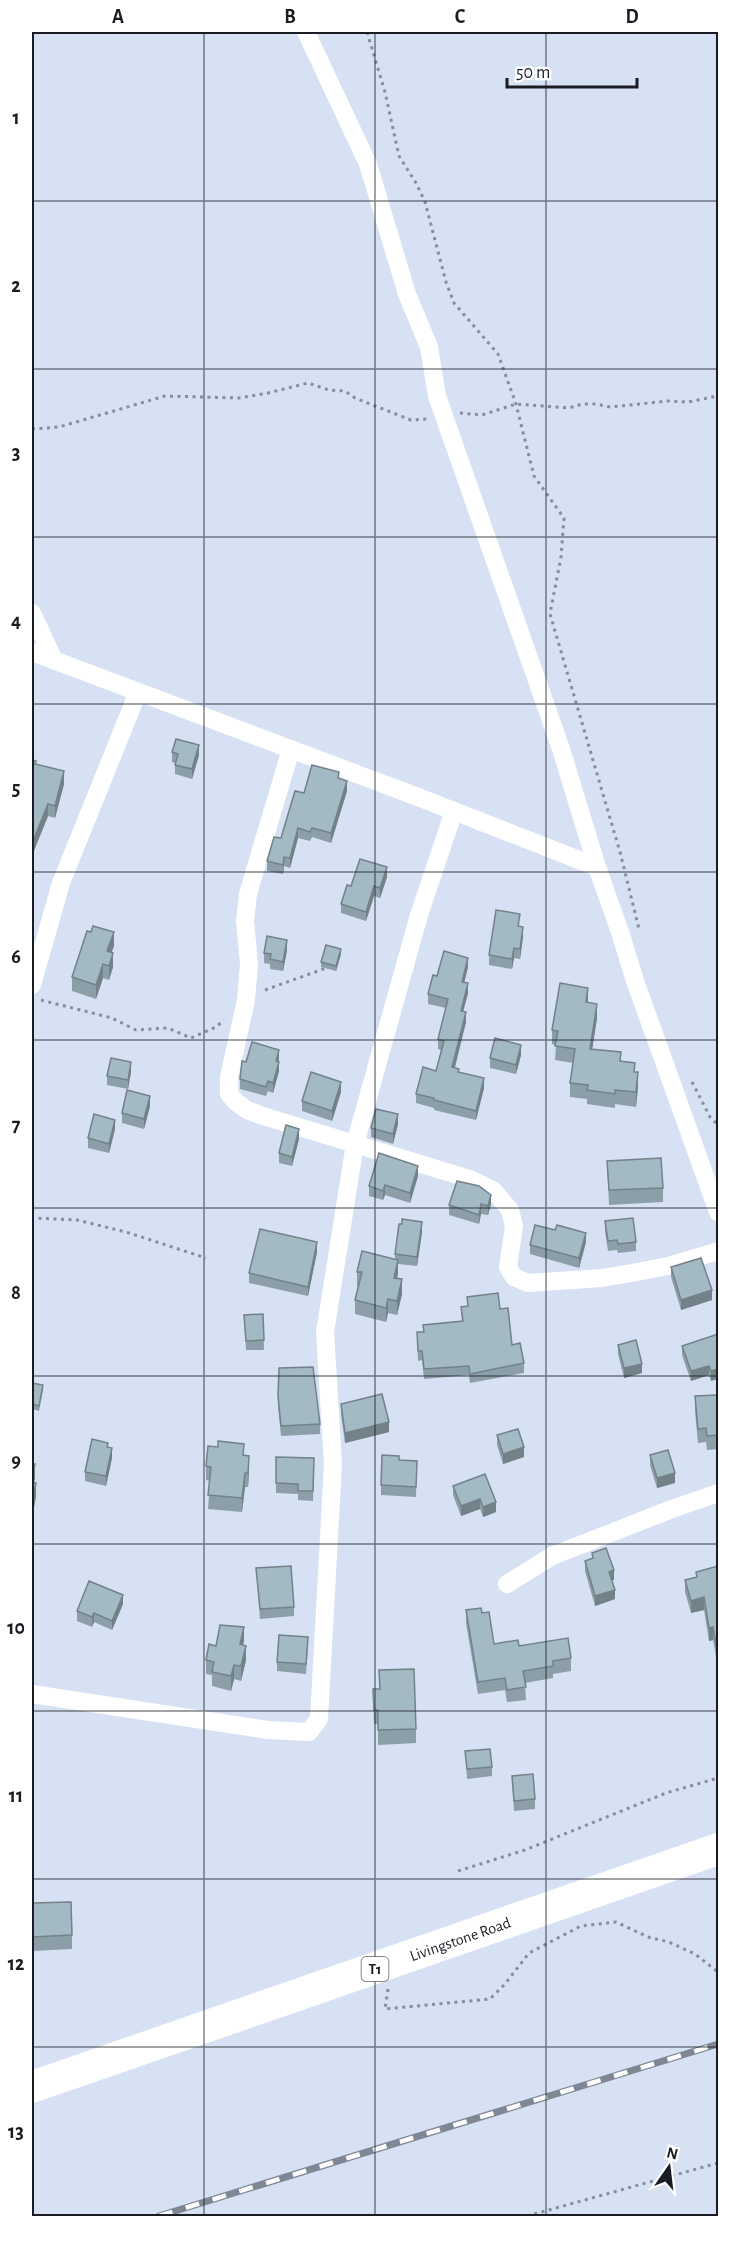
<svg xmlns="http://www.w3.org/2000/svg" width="750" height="2248" font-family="'Alegreya Sans',sans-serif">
	<rect width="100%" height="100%" fill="#d6e1f4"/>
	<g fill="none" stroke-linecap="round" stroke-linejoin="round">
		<g stroke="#868e9b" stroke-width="3" stroke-dasharray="3 4.5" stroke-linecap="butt">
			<polyline points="367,32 385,92 399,156 416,183 425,202 446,282 454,303 498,354 516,404 534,476 564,518 561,557 550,614 620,852 639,929"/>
			<polyline points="460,413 482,415 516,404 569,408 582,404 596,404 610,407 668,401 688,402 718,396"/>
			<polyline points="32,429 59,427 165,396 239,398 268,393 308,383 329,390 345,391 355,398 411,420 427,419"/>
			<polyline points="265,990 329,967"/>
			<polyline points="41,1000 112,1018 136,1030 168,1028 191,1038 216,1027 224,1020"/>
			<polyline points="692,1082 710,1117 718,1125"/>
			<polyline points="32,1217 32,1218 77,1220 126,1232 206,1258"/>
			<polyline points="458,1871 525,1850 666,1793 718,1778"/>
			<polyline points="388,1989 385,2009 490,1999 505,1984 529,1953 581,1926 616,1922 648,1937 669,1942 695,1954 718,1972"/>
			<polyline points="527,2216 718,2163"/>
		</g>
		<g stroke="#fff" stroke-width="18">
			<polyline points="306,32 368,164 407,294 429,347 437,396 561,749 597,867"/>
			<polyline points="32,613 54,660"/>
			<polyline points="32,652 418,797 597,867 620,932 635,981 718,1212"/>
			<polyline points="291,749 248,894 245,921 249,964 246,1000 229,1077 229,1094 236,1102 247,1110 263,1116 470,1179 493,1190 510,1210 514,1226 508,1267 514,1277 528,1283 602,1278 637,1272 668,1266 718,1251"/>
			<polyline points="32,985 61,883 138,692"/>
			<polyline points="507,1584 552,1556 672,1509 718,1493"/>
			<polyline points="32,1694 268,1730 309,1732 319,1719 333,1464 325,1332 355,1144 419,915 454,811"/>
		</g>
		<path stroke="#fff" stroke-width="32" id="s1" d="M32,2087L718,1849"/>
		<defs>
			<polyline id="rail" points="159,2216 718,2044"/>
		</defs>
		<use href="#rail" stroke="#7f8794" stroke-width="7"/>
		<use href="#rail" stroke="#fff" stroke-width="4.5" stroke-dasharray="14" stroke-linecap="butt"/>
	</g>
	<g fill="#8c9fa8">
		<polygon points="172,752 199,755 192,779 175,774 175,763 172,762"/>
		<polygon points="32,760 36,764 64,784 55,818 48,816 33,853 32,852"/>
		<polygon points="339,779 347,791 331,843 312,837 310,841 298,838 290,868 284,866 283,874 267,871 267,861 281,838 304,793"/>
		<polygon points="387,877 380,898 374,896 366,921 341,913 341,904 351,886"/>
		<polygon points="520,924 519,926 523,937 520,959 514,958 512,969 489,965 489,955"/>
		<polygon points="114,946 111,953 113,967 109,980 103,978 96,999 72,991 72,977"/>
		<polygon points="287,950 283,971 270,969 270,964 264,963 264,953"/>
		<polygon points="341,954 336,971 321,967 321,962"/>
		<polygon points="468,967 464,983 468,993 463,1011 466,1022 455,1068 459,1072 484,1088 476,1120 434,1110 434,1108 416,1103 416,1094 436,1071 441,1050 438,1049 438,1039 446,1008 428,1004 428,994 437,976"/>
		<polygon points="588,1003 597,1018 592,1049 621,1062 635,1072 638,1087 636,1107 615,1104 615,1108 587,1104 587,1099 570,1097 570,1083 573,1063 555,1060 556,1045 552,1044 552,1030"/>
		<polygon points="521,1055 516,1074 490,1068 490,1058"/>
		<polygon points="279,1059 279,1071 273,1093 268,1091 266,1096 240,1089 240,1079 246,1062"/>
		<polygon points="131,1072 128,1089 107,1085 107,1076"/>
		<polygon points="341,1092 332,1121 302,1111 302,1101"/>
		<polygon points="150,1106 144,1129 122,1123 122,1113"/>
		<polygon points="398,1124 393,1144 371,1137 371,1128"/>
		<polygon points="115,1129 109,1153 88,1148 88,1138"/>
		<polygon points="299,1139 292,1166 279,1163 279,1153"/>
		<polygon points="607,1161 663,1188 663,1202 609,1205"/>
		<polygon points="418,1176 410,1203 385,1195 383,1200 369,1196 369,1186"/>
		<polygon points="491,1195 491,1204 488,1215 481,1214 479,1224 449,1215 449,1205"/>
		<polygon points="605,1221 636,1242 636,1251 618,1253 617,1250 608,1251 605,1231"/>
		<polygon points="422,1232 417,1266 398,1264 397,1278 402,1294 397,1315 388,1313 386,1322 355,1314 355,1300 358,1286 357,1286 357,1272 395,1260 395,1254"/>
		<polygon points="586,1242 579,1268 530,1254 530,1245"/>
		<polygon points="317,1252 308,1296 249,1283 249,1273"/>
		<polygon points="671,1267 712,1300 681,1310 671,1277"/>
		<polygon points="467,1297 500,1309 512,1345 524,1363 524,1373 470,1383 469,1375 424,1379 422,1360 418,1361 417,1332 423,1332 423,1325 462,1322 461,1307 467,1306"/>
		<polygon points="263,1314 264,1350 246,1350 244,1315"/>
		<polygon points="718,1334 711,1381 709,1375 691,1381 682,1355 682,1346"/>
		<polygon points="618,1345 642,1373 624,1378 618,1354"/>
		<polygon points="279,1368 320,1424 320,1434 281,1436 278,1406"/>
		<polygon points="32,1383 43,1390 39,1411 32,1409"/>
		<polygon points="718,1395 718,1449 707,1450 706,1442 698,1443 695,1411 695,1396"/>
		<polygon points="341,1404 389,1432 345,1443 341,1414"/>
		<polygon points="497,1435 524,1457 503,1464 497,1445"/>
		<polygon points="108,1447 112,1458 106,1486 85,1481 85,1472"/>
		<polygon points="244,1455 249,1470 248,1487 245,1487 242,1512 208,1509 210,1481 206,1480 206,1466"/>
		<polygon points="650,1455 675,1483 657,1488 650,1465"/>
		<polygon points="276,1457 314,1458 313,1501 298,1500 298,1494 276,1493"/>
		<polygon points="399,1460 417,1461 416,1497 381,1495 381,1485"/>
		<polygon points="485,1474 496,1512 483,1517 480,1509 461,1516 453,1495 453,1486"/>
		<polygon points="592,1553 614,1580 612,1580 615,1599 595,1606 585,1571 585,1561 592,1559"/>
		<polygon points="718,1566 718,1667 713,1640 709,1641 704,1610 691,1613 685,1592 685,1580 696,1577 696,1572"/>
		<polygon points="256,1568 294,1607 294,1616 260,1619"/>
		<polygon points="123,1604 112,1630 94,1622 92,1627 77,1621 77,1611"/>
		<polygon points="466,1610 482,1613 494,1644 519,1646 571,1658 571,1671 553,1674 553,1678 525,1683 526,1700 507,1702 505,1690 478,1694 466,1623"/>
		<polygon points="244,1641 243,1645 246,1660 241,1681 234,1679 231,1691 212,1686 212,1675 206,1674 206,1660 216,1646"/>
		<polygon points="308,1647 306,1674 277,1671 277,1662"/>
		<polygon points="379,1670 416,1729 416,1743 378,1745 378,1724 374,1724 373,1689 379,1689"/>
		<polygon points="465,1751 492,1767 492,1776 467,1779"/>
		<polygon points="512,1776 535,1799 535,1809 514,1811"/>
		<polygon points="32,1903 72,1935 72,1949 32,1951"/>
	</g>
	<g fill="#728288">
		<polygon points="199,745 199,755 192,779 192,769"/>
		<polygon points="64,771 64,784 55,818 55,806"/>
		<polygon points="347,781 347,791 331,843 331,833"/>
		<polygon points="48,804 48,816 33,853 33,841"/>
		<polygon points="298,828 298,838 290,868 290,858"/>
		<polygon points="284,857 284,866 283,874 283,865"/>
		<polygon points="387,867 387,877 380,898 380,888"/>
		<polygon points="374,886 374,896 366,921 366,912"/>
		<polygon points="523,927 523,937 520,959 520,949"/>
		<polygon points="114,932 114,946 107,965 107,951"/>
		<polygon points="287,940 287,950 283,971 283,962"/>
		<polygon points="514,948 514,958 512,969 512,959"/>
		<polygon points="341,949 341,954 336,971 336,966"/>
		<polygon points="113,953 113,967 109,980 109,966"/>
		<polygon points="468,958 468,967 462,992 462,982"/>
		<polygon points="103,964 103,978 96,999 96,985"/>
		<polygon points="468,983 468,993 461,1020 461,1011"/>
		<polygon points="588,988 588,1002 586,1017 586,1002"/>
		<polygon points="597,1004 597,1018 590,1063 590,1049"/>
		<polygon points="466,1012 466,1022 452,1077 452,1067"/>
		<polygon points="521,1045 521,1055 516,1074 516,1065"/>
		<polygon points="279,1050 279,1059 276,1070 276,1061"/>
		<polygon points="131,1062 131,1072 128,1089 128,1080"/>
		<polygon points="279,1062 279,1071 273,1093 273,1083"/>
		<polygon points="638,1072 638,1087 636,1107 636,1092"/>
		<polygon points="484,1078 484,1088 476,1120 476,1111"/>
		<polygon points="341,1082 341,1092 332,1121 332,1111"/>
		<polygon points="150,1096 150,1106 144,1129 144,1119"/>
		<polygon points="398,1114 398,1124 393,1144 393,1134"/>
		<polygon points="115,1120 115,1129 109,1153 109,1144"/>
		<polygon points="299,1129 299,1139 292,1166 292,1157"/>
		<polygon points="418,1166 418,1176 410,1203 410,1193"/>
		<polygon points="385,1185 385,1195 383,1200 383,1191"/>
		<polygon points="491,1195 491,1204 488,1215 488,1206"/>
		<polygon points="481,1204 481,1214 479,1224 479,1215"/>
		<polygon points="422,1222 422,1232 417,1266 417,1257"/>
		<polygon points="586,1233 586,1242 579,1268 579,1258"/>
		<polygon points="317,1242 317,1252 308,1296 308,1287"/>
		<polygon points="398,1260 398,1274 394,1292 394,1278"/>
		<polygon points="402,1279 402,1294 397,1315 397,1301"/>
		<polygon points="712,1290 712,1300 681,1310 681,1300"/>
		<polygon points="388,1299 388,1313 386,1322 386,1308"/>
		<polygon points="642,1364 642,1373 624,1378 624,1368"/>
		<polygon points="709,1366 709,1375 691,1381 691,1371"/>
		<polygon points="718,1369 718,1379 711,1381 711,1371"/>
		<polygon points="389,1422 389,1432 345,1443 345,1433"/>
		<polygon points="524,1447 524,1457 503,1464 503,1454"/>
		<polygon points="112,1448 112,1458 106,1486 106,1476"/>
		<polygon points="249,1456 249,1470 248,1487 248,1473"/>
		<polygon points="35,1464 35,1479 32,1491 32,1477"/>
		<polygon points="245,1473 245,1487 242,1512 242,1498"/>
		<polygon points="675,1473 675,1483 657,1488 657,1478"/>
		<polygon points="36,1483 36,1497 32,1518 32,1504"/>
		<polygon points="480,1499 480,1509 461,1516 461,1506"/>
		<polygon points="496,1502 496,1512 483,1517 483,1507"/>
		<polygon points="614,1570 614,1580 609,1581 609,1572"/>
		<polygon points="615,1590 615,1599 595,1606 595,1596"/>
		<polygon points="123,1595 123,1604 112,1630 112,1621"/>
		<polygon points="704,1597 704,1610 691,1613 691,1601"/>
		<polygon points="94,1613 94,1622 92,1627 92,1617"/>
		<polygon points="244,1627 244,1641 240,1658 240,1644"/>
		<polygon points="713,1627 713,1640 709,1641 709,1628"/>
		<polygon points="246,1646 246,1660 241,1681 241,1666"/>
		<polygon points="234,1665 234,1679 231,1691 231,1676"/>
	</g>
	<g fill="#a3b9c3" stroke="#728288" stroke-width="1.5">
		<polygon points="176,739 199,745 192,769 175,765 178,754 172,752"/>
		<polygon points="32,760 36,761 35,764 64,771 55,806 48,804 33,841 32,840"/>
		<polygon points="312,765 339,772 338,778 347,781 331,833 312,828 310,832 298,828 290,858 284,857 283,865 267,861 274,837 281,838 295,791 304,793"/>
		<polygon points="360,859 387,867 380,888 374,886 366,912 341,904 347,885 351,886"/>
		<polygon points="496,910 520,914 518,926 523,927 520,949 514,948 512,959 489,955"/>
		<polygon points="93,926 114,932 107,951 113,953 109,966 103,964 96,985 72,977 87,931 91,932"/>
		<polygon points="267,936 287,940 283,962 270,959 271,954 264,953"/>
		<polygon points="326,945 341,949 336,966 321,962"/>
		<polygon points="444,951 468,958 462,982 468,983 461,1011 466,1012 452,1067 459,1069 458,1072 484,1078 476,1111 434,1100 434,1098 416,1094 423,1067 436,1071 444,1041 438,1039 448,999 428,994 433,975 437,976"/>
		<polygon points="560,983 588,988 586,1002 597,1004 590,1049 621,1052 620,1061 635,1063 634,1072 638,1072 636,1092 615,1090 615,1094 587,1090 588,1085 570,1083 575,1049 555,1046 558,1031 552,1030"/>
		<polygon points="495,1038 521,1045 516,1065 490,1058"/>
		<polygon points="252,1042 279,1050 276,1061 279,1062 273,1083 268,1081 266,1087 240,1079 242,1061 246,1062"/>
		<polygon points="111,1058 131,1062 128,1080 107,1076"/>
		<polygon points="311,1072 341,1082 332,1111 302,1101"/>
		<polygon points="127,1090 150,1096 144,1119 122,1113"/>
		<polygon points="376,1109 398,1114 393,1134 371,1128"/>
		<polygon points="94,1114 115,1120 109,1144 88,1138"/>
		<polygon points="286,1125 299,1129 292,1157 279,1153"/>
		<polygon points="379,1153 418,1166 410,1193 385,1185 383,1191 369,1186"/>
		<polygon points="661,1158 663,1188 609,1190 607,1161"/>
		<polygon points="457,1181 479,1186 491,1195 488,1206 481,1204 479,1215 449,1205"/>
		<polygon points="633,1218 636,1242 618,1244 617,1240 608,1241 605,1221"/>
		<polygon points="402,1219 422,1222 417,1257 395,1254 399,1224 402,1224"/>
		<polygon points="535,1225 555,1230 557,1225 586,1233 579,1258 530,1245"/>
		<polygon points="260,1229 317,1242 308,1287 249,1273"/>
		<polygon points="362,1251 398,1260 394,1278 402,1279 397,1301 388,1299 386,1308 355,1300 362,1272 357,1272"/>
		<polygon points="701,1258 712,1290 681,1300 671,1267"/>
		<polygon points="498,1293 500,1309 508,1308 512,1345 520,1343 524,1363 470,1374 469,1366 424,1369 422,1351 418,1351 417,1332 424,1332 423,1325 463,1321 461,1307 468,1306 467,1297"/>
		<polygon points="263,1314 264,1340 246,1341 244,1315"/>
		<polygon points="718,1334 718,1369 711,1371 709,1366 691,1371 682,1346"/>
		<polygon points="636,1340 642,1364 624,1368 618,1345"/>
		<polygon points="313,1367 320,1424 281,1426 278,1396 279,1368"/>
		<polygon points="32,1383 43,1385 39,1406 32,1404"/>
		<polygon points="382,1394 389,1422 345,1433 341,1404"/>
		<polygon points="718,1395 718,1435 707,1436 706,1428 698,1429 695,1396"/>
		<polygon points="518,1429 524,1447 503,1454 497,1435"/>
		<polygon points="92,1439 108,1443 107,1447 112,1448 106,1476 85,1472"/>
		<polygon points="218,1441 244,1444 243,1455 249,1456 248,1473 245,1473 242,1498 208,1495 211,1467 206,1466 208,1446 218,1447"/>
		<polygon points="668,1450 675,1473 657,1478 650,1455"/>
		<polygon points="382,1455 399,1456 399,1460 417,1461 416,1487 381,1485"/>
		<polygon points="276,1457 314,1458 313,1491 298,1491 298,1484 276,1483"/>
		<polygon points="32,1464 35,1464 32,1477"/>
		<polygon points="485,1474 496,1502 483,1507 480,1499 461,1506 453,1486"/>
		<polygon points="32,1482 36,1483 32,1504"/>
		<polygon points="606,1548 614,1570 609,1572 615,1590 595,1596 585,1561 593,1558 592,1553"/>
		<polygon points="291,1566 294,1607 260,1609 256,1568"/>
		<polygon points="718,1566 718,1654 713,1627 709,1628 704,1597 691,1601 685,1580 697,1577 696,1572"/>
		<polygon points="89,1581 123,1595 112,1621 94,1613 92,1617 77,1611"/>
		<polygon points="481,1608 482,1613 489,1612 494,1644 518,1640 519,1646 568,1638 571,1658 553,1661 553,1666 523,1671 526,1687 507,1690 505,1678 478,1682 466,1610"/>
		<polygon points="220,1625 244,1627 240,1644 246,1646 241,1666 234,1665 231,1676 212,1672 214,1662 206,1660 209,1644 216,1646"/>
		<polygon points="279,1635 308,1637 306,1664 277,1662"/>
		<polygon points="414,1669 416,1729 378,1730 378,1710 374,1710 373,1689 380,1689 379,1670"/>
		<polygon points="490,1749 492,1767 467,1769 465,1751"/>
		<polygon points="533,1774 535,1799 514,1801 512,1776"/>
		<polygon points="71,1902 72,1935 32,1937 32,1903"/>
	</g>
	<path fill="none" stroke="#191d23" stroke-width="1.5" stroke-opacity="0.55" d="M204,32V2216M375,32V2216M546,32V2216M32,201H718M32,369H718M32,537H718M32,704H718M32,872H718M32,1040H718M32,1208H718M32,1376H718M32,1544H718M32,1711H718M32,1879H718M32,2047H718"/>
	<g text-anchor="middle" stroke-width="6" stroke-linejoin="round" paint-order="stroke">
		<rect fill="#fff" stroke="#5e6165" stroke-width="1.5" x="361.5" y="1957" width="27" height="24" rx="4.5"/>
		<g font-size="15" font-weight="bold" fill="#191d23">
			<text x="375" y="1974">T1</text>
		</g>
		<g font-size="16" fill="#191d23" stroke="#fff">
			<text dy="6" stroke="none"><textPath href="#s1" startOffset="453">Livingstone Road</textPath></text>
		</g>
	</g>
	<rect width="750" height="2248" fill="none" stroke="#ffffff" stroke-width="66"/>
	<g transform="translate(669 2167) rotate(14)" stroke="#ffffff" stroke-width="4.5" paint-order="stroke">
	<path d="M0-4.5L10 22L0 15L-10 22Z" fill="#191d23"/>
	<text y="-9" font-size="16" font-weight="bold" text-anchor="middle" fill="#191d23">N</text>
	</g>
	<path d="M507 78v9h130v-9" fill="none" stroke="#191d23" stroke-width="3"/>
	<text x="516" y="78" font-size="18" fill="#191d23" stroke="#ffffff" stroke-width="4.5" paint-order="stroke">50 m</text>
	<rect x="33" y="33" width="684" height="2182" fill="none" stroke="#191d23" stroke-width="2"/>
	<g font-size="20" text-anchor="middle" font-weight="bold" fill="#191d23">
		<text x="118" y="23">A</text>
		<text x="290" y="23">B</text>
		<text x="460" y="23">C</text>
		<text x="632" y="23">D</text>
		<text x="16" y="124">1</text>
		<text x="16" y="292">2</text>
		<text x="16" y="459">3</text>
		<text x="16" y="627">4</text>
		<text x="16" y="795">5</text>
		<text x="16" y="963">6</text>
		<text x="16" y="1131">7</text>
		<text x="16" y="1299">8</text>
		<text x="16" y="1467">9</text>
		<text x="16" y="1634">10</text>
		<text x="16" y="1802">11</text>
		<text x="16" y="1970">12</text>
		<text x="16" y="2138">13</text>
	</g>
</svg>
